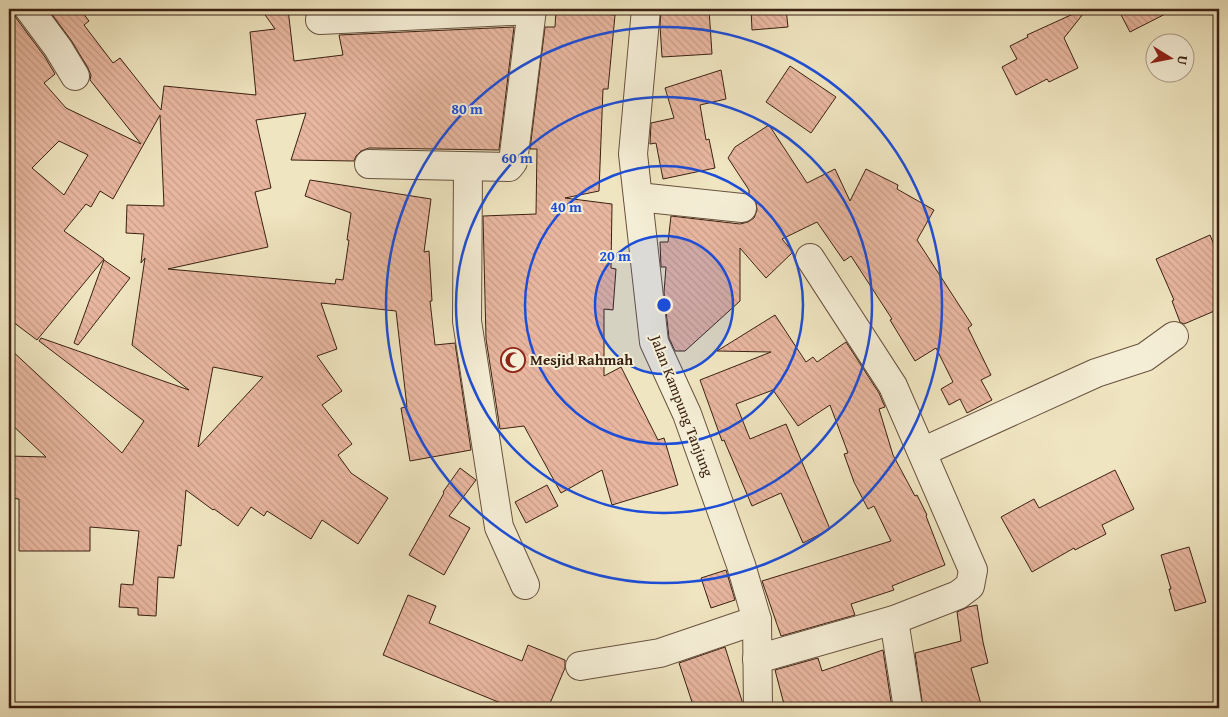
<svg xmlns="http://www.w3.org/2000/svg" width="1228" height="717" font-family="'Gentium Book Plus',serif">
	<defs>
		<pattern id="building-back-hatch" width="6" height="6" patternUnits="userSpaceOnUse" patternTransform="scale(1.25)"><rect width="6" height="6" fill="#e9b7a0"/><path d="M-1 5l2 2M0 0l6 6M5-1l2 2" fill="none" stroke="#c99d89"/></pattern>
	</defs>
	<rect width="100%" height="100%" fill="#efe5c0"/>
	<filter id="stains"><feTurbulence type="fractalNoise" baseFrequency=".004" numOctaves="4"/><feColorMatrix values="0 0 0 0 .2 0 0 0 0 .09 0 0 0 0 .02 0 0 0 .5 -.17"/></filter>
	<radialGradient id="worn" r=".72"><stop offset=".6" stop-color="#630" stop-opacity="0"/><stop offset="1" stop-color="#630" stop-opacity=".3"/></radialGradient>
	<g fill="url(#building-back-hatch)" stroke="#3b2112" fill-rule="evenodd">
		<path d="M9,9H14L16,18L45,57L55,74L44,83L66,108L141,144L90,80L91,75L88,68L71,40L48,9H80L89,21L84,25L113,63L120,58L161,110L164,86L256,95L250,32L275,29L261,9H288L294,61L343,55L339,35L514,27L499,150L369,148L361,151L356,156L354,161L291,160L306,113L256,120L271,188L255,192L268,247L168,269L335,284L336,279L343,280L349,240H347L351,213L305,196L310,180L431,199L424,252L429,251L432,301H430L435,345L455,343L471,450L410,461L401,408L407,407L396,311L321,303L337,349L317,356L342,391L322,405L352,444L338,455L351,473L388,498L358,544L322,520L311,539L267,511L264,516L251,507L238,526L214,509L213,510L186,490L181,546L178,545L174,578L158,577L156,616L138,615V608L119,607L121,584L133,585L139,531L90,527V551H19V499L9,498L10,456L46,457L9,422V348L122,453L144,421L39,341L41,338L189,390L132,345L145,258L141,263L144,234L126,233L127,205L164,206L160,115L113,199L100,191L91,207L86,204L64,231L104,259L37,340L9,319ZM59,141L88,155L64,195L32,168ZM213,367L263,377L198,447L206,404Z"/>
		<polygon points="661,9 709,9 712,54 662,57 660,26"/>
		<polygon points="751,9 786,9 788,27 752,30"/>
		<polygon points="1084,9 1087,9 1064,38 1078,68 1049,82 1047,79 1016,95 1002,67 1017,59 1010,46 1028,37 1027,35"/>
		<polygon points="1118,9 1175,9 1130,32"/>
		<polygon points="556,10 615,15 608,89 603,89 599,191 565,198 612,204 611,268 616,269 613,310 604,309 604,376 621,367 658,440 664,438 678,485 612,505 602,470 561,493 524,426 500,429 486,339 483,216 536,214 537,149 530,149 545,27 555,27"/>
		<polygon points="790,66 836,97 811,133 766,102"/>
		<polygon points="721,70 726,99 700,105 706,140 709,139 715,168 663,179 656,143 650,144 651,123 674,118 665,88"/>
		<polygon points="769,125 807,183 835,169 850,201 866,169 898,185 897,189 934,210 917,240 972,325 968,328 991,375 981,380 992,400 967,413 960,399 949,405 941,389 953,382 936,348 915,361 890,320 892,319 851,256 844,261 817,222 782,239 793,252 766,278 740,248 740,301 685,351 675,351 669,338 664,292 666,267 661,267 660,242 668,242 671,216 740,224 748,222 754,218 757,210 756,201 749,194 749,190 728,158 735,147"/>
		<polygon points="1210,235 1219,257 1219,309 1184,324 1180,322 1172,301 1174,300 1156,259"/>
		<polygon points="104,260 130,278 78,345 74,343"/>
		<polygon points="775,315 806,362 813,357 817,362 846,342 879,393 885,407 879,409 893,455 915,496 917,495 927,515 926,516 945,565 892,586 894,590 851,604 855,615 781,636 762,581 891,541 874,506 868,509 854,482 844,454 848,453 830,405 798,426 773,390 736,404 750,439 786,424 830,529 803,543 781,493 752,506 724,440 722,441 700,380 771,352 717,351"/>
		<polygon points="460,468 476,480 449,516 470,528 444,575 409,555 444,493 443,492"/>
		<polygon points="1115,470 1134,509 1102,525 1106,534 1075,550 1074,548 1032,572 1001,517 1034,499 1039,508"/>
		<polygon points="547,485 558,506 526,523 515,502"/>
		<polygon points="1189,547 1206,602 1175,611 1169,589 1171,589 1161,555"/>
		<polygon points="726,570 735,600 711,608 701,578"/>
		<polygon points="408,595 436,606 429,623 522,661 528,645 565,660 565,668 548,708 513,708 383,655"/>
		<polygon points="977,605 983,642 988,663 971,668 982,708 923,708 915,653 961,641 957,612 968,607"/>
		<polygon points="725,647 742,701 742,708 694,708 679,663"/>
		<polygon points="883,650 892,708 785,708 775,670 818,658 822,671"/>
	</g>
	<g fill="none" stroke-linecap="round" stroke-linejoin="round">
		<defs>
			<g id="minor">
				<polyline points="29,9 58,48 75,76"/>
				<polyline points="646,9 633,154 654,342 687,414 741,565 757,620 758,708"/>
				<polyline points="320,20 532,10"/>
				<polyline points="369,164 509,167 513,162 532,9"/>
				<polyline points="468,167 467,321 499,527 525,585"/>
				<polyline points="638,197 742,208"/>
				<polyline points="922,452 1096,373 1145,357 1174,336"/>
				<polyline points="894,620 908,708"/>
				<polyline points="757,659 894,620 958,595 970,586 973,570 893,386 810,258"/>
				<polyline points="580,666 660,653 757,620"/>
			</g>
		</defs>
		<use href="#minor" stroke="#68523e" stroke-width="30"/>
		<use href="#minor" stroke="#f5eed6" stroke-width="28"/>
	</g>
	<circle cx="664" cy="305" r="69" fill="#1d4ed8" fill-opacity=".12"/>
	<g fill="none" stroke="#1d4ed8" stroke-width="2.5">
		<circle cx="664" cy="305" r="69"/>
		<circle cx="664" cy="305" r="139"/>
		<circle cx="664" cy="305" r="208"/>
		<circle cx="664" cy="305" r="278"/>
	</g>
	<defs>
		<symbol id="mosque-ring" viewBox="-11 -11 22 22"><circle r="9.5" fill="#f5eed6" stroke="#8f2418" stroke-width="1.5"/><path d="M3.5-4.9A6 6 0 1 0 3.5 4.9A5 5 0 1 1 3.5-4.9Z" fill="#8f2418"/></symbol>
	</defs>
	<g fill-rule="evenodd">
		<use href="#mosque-ring" x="499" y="346" width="28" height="28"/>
	</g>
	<g text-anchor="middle" stroke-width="4" stroke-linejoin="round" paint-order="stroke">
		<g font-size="15" font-weight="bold" fill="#3b2112" stroke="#f5eed6" text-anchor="start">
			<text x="530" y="365">Mesjid Rahmah</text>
		</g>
		<g font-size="15" fill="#3b2112" stroke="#f5eed6">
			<text transform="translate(682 406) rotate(69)" y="5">Jalan Kampung Tanjung</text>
		</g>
	</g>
	<circle cx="664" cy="305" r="8" fill="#1d4ed8" stroke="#f5eed6" stroke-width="2.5"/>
	<g font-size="15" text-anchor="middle" font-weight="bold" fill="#1d4ed8" stroke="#f5eed6" stroke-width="4" stroke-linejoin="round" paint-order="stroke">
		<text x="467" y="114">80 m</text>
		<text x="517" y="163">60 m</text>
		<text x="566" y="212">40 m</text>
		<text x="615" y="261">20 m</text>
	</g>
	<rect width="1228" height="717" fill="none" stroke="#efe5c0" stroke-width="30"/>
	<rect x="10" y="10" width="1208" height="697" fill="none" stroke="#3b2112" stroke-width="2.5"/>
	<rect x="15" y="15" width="1198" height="687" fill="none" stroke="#3b2112"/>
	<g transform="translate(1170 58) rotate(100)"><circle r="24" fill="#f5eed6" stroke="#ab9c88"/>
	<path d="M0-4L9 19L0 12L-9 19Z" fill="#8f2418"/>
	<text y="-8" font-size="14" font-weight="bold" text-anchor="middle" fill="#3b2112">U</text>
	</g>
	<rect width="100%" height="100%" filter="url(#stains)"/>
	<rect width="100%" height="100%" fill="url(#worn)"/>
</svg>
